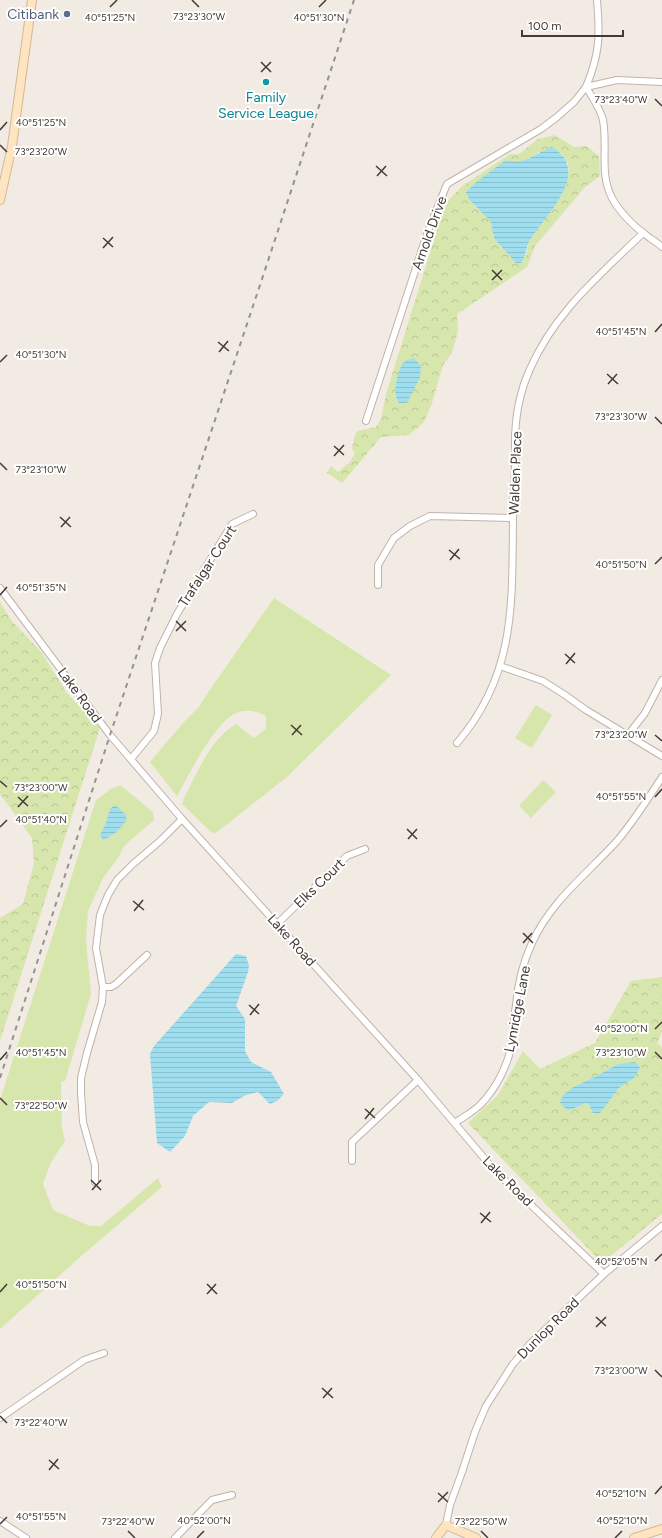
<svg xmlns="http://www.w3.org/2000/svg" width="662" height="1538" font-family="Figtree,sans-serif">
	<defs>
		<pattern id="forest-crowns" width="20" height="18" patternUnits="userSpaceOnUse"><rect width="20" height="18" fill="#d7e6ac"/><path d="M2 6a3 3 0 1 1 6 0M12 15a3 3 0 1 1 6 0" fill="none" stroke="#bac695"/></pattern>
		<pattern id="water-rules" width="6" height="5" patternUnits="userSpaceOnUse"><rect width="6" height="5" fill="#9fdeef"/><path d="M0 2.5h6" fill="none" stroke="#8abfce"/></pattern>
	</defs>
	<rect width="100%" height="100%" fill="#f2ebe3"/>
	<g fill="#d7e6ac">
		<path d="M274,598L391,675L288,776L216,833L211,832L182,804L183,800C197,774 209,740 236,724L254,738L266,729V716C256,711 247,709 236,713C216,721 188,776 177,796L150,762L183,723L199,707L207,694Z"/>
		<polygon points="536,705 552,715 532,748 515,738"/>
		<polygon points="543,780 556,792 531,818 519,806"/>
		<polygon points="120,785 153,812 154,820 124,846 118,858 103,878 88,911 86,940 91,994 65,1081 61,1082 62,1128 65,1141 51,1162 43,1184 53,1210 90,1226 101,1226 158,1178 162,1187 79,1258 0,1329 0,1100 96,800 111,789"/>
	</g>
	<g fill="url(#forest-crowns)" fill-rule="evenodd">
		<path d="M555,135L574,147L586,146L599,156L600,176L585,187L535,246L527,267L457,314L458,331L452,353L443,365L432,403L424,422L409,435L381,437L342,483L327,473L331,466L338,472L350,462L355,453L352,449L354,438L357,431L376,427L381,419L386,394L442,214L449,200L461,187L510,154H519L538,139ZM539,152L561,153L568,163L569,173L529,242L526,256L502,247L494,238L491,222L506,160C521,163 527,161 539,152Z"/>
		<polygon points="0,602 11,620 42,653 67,693 100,728 0,1041 0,918 23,904 34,863 32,838 0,794"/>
		<path d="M662,977V1032L657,1043L662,1047V1214L602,1263L468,1123L498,1095L523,1051L540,1069L595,1043L631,981ZM618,1064L635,1077L619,1088L593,1113L589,1105L586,1103L570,1110L589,1079L600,1074Z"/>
	</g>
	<g fill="url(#water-rules)">
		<path d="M552,147C593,172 546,214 530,240C526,247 526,256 521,263H516L494,238L491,222L469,199L466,192L475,183L506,160C527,165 533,154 552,147Z"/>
		<path d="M414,358L421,366L420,377L407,403H399C392,395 397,369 405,361C407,360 412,359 414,358Z"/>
		<path d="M115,805L125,814L127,819C122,828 113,836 103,840L100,835L106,823L110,809Z"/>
		<polygon points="236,954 246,956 249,966 248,972 236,1006 245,1019 245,1051 251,1062 271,1072 284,1094 277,1101 270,1104 258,1092 246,1095 232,1103 209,1102 193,1116 185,1136 170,1152 157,1143 150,1054 154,1046"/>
		<polygon points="635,1062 640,1067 635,1077 619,1088 600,1113 593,1113 589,1105 586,1103 570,1110 565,1108 560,1103 563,1095 572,1088 600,1074 618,1064"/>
	</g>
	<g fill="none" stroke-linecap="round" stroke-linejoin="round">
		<defs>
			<g id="street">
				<path d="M597,0C600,36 600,53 586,87C592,97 600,108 603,120C608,147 599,173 612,198C619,211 633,226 645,234C650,239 657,242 662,247"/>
				<polyline points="366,421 428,231 447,184 541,129 557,117 574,102 586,87 617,80 662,82"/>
				<polyline points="378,585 378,565 394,538 410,526 430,516 513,518"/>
				<polyline points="0,588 110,735 182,819 418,1080 495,1171 604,1274"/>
				<polyline points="500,666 543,681 565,695 586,710 662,756"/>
				<polyline points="628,735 645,713 662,680"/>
				<path d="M457,743C516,674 512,604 513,518C513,500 515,482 515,464C516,457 515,450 515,443C515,418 520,391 530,369C555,312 599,276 643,233"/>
				<polyline points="131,759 154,731 158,714 155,663 160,648 177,614 232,524 253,514"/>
				<polyline points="277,924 347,856 365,849"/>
				<polyline points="103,987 111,987 116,984 147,955"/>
				<path d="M455,1123C463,1117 473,1112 480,1105C496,1089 509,1064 512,1041C514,1029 514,1017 516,1005C518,984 523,962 532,943C550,902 587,874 617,841C634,821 648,799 662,777"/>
				<polyline points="352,1161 352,1142 418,1080"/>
				<polyline points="95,1182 95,1165 83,1122 81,1093 81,1078 87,1053 102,1002 103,987 96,948 100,915 108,895 117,880 133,864 160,841 182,819"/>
				<polyline points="0,1418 84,1360 104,1353"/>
				<polyline points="0,1521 26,1538"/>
				<polyline points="446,1525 450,1505 462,1472 475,1432 486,1406 513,1364 530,1344 604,1274 662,1226"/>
				<polyline points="175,1538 212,1500 232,1495"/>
			</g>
			<g id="secondary">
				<polyline points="0,200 12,146 32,0"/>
				<polyline points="436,1538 446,1525 476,1538"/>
				<polyline points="634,1538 662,1529"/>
			</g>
		</defs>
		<use href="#street" stroke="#c0b3a9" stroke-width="8"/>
		<use href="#secondary" stroke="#d5b895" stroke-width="10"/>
		<use href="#street" stroke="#fff" stroke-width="6"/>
		<use href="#secondary" stroke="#fee4c1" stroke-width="8"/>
		<polyline stroke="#939393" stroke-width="2" stroke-dasharray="5 5" stroke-linecap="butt" points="0,1078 110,735 261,282 354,0"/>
	</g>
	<path fill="none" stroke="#433a34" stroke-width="1.5" d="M192,0L199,7M110,7L117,0M319,7L326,0M261,62L271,72M261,72L271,62M655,99L662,106M0,130L7,122M0,145L7,152M376,166L387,176M377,176L386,166M103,238L113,247M103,248L113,237M492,270L502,280M492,280L502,270M655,332L662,324M218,342L229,351M219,352L228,341M0,362L7,355M607,374L618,384M608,384L617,374M655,417L662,424M334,446L344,455M334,456L344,445M0,463L7,470M60,517L71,527M61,527L70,517M449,550L460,559M450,560L459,549M655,564L662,557M0,595L7,587M176,621L186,631M176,631L186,621M565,654L575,663M566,664L575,653M291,725L302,735M292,735L301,725M655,735L662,741M0,781L7,787M18,797L28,806M655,797L662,789M18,807L28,796M0,827L7,820M407,829L417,839M408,839L417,829M133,901L144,910M134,911L143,900M523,933L533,943M523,943L532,933M249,1005L259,1014M250,1015L259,1004M655,1029L662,1022M655,1052L662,1059M0,1060L7,1052M0,1098L7,1105M365,1109L375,1118M365,1119L374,1108M91,1180L101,1190M92,1190L101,1180M480,1213L491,1222M481,1223L490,1212M655,1261L662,1254M207,1284L217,1294M0,1292L7,1284M207,1294L216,1284M596,1317L606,1326M596,1327L606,1317M655,1370L662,1377M322,1388L333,1398M323,1398L332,1388M0,1416L7,1423M49,1460L59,1469M49,1470L58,1459M438,1493L448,1502M655,1494L662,1486M438,1502L448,1492M0,1524L7,1517M128,1531L135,1538M481,1531L488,1538M197,1538L204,1531M615,1538L622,1531"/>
	<circle fill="#5c6f8a" stroke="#fff" stroke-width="1.5" cx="67" cy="14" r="4"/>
	<circle fill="#0f9aa8" stroke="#fff" stroke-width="1.5" cx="266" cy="82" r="4"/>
	<g text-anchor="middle" stroke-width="4" stroke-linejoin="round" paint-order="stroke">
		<g font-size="14" fill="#4e5e75" stroke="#fff" text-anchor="end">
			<text x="59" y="19">Citibank</text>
		</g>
		<g font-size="14" fill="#0d838f" stroke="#fff">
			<text x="266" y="102">Family<tspan x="266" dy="16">Service League</tspan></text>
		</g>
		<g font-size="14" fill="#433a34" stroke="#fff">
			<text transform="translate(429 233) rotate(-70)" y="5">Arnold Drive</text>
			<text transform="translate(515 473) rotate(-88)" y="5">Walden Place</text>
			<text transform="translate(207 566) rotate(-57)" y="5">Trafalgar Court</text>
			<text transform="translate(80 695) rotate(54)" y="5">Lake Road</text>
			<text transform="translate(319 883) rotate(-44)" y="5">Elks Court</text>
			<text transform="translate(292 940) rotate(48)" y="5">Lake Road</text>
			<text transform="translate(517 1009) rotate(-79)" y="5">Lynridge Lane</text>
			<text transform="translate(508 1181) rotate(45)" y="5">Lake Road</text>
			<text transform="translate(548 1328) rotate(-45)" y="5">Dunlop Road</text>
		</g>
	</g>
	<g font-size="10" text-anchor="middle" fill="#433a34" stroke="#fff" stroke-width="4" stroke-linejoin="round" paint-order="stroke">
		<text x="199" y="20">73°23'30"W</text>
		<text x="110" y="21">40°51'25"N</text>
		<text x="319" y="21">40°51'30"N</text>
		<text x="621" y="103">73°23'40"W</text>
		<text x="41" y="126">40°51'25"N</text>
		<text x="41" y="155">73°23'20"W</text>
		<text x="621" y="335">40°51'45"N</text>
		<text x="41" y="358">40°51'30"N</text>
		<text x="621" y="420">73°23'30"W</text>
		<text x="41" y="473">73°23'10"W</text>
		<text x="621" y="568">40°51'50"N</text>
		<text x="41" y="591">40°51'35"N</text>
		<text x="621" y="738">73°23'20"W</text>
		<text x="41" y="791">73°23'00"W</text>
		<text x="621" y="800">40°51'55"N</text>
		<text x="41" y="823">40°51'40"N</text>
		<text x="621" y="1032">40°52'00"N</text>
		<text x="41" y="1056">40°51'45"N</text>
		<text x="621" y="1056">73°23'10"W</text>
		<text x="41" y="1109">73°22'50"W</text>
		<text x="621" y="1265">40°52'05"N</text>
		<text x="41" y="1288">40°51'50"N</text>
		<text x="621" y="1374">73°23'00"W</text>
		<text x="41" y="1426">73°22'40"W</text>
		<text x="621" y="1497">40°52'10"N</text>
		<text x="41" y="1520">40°51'55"N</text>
		<text x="204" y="1524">40°52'00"N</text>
		<text x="622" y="1524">40°52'10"N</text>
		<text x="128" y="1525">73°22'40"W</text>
		<text x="481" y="1525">73°22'50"W</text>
	</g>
	<path d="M522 30v6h101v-6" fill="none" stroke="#433a34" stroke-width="2"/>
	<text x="528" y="30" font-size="12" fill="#433a34" stroke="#ffffff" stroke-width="3" paint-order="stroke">100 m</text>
</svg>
